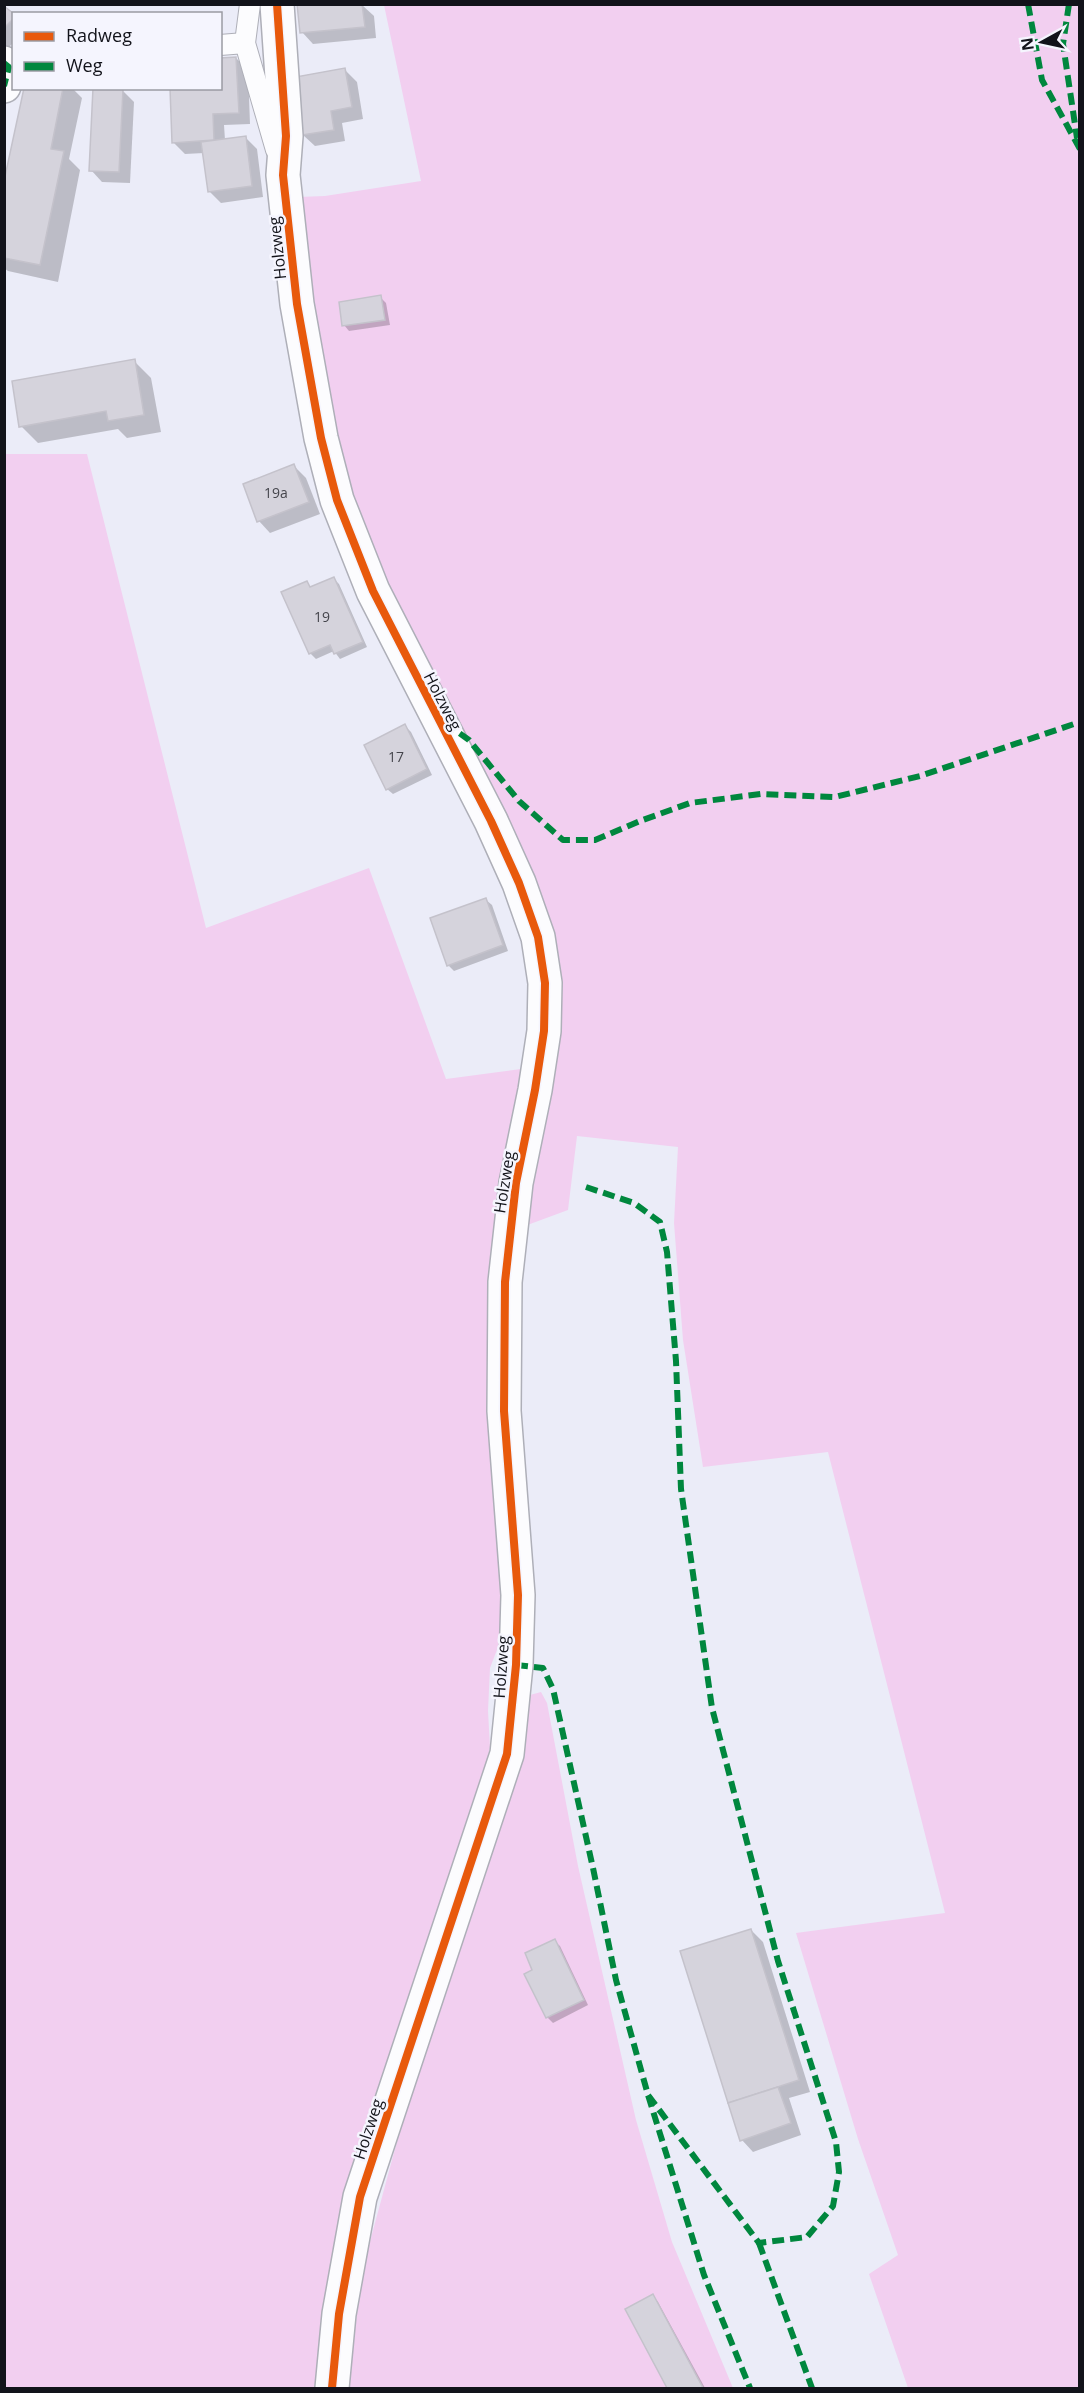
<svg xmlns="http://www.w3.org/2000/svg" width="1084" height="2393" font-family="'Open Sans',sans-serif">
	<rect width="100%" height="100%" fill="#ebecf8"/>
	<g fill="#f2cff0">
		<polygon points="384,5 1079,5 1079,2388 908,2388 869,2274 898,2255 858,2139 796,1933 945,1913 828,1452 703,1467 683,1340 674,1223 678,1147 577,1136 568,1210 522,1227 558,1001 412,650 331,441 298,197 325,196 421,181"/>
		<polygon points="4,454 87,454 206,928 369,868 446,1079 528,1068 503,1634 490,1668 488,1711 490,1747 478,1801 390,2051 335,2254 314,2388 5,2388"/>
		<polygon points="541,1692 547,1703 578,1866 636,2120 672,2242 733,2388 346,2388 365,2260 419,2060 520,1757 530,1695"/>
	</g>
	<g fill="#0003">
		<polygon points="362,5 374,16 376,38 313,44 302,32"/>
		<polygon points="4,8 14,16 14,42 5,51"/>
		<polygon points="236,58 248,70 250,124 224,125 225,140 245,137 257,149 263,197 221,203 209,191 204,153 185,154 173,142 220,88"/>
		<polygon points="345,70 357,82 363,119 342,123 345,141 315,146 303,135"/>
		<polygon points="25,88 72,88 82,98 69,159 80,170 58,282 8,271 4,268 4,189"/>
		<polygon points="122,90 134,102 130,183 102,182 91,170"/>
		<polygon points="380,297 386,303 390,325 349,331 344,325"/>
		<polygon points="134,361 151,378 161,432 127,438 118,429 38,443 21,426"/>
		<polygon points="294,466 306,478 320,514 270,533 259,521"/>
		<polygon points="333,578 339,584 367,647 340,659 334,651 316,659 310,653 307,583 312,588"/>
		<polygon points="405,726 411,732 432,775 393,794 387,789"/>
		<polygon points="486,900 492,905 508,951 454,971 448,965"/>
		<polygon points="751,1930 763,1942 810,2092 789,2098 801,2135 753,2152 742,2140 682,1952"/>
		<polygon points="554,1941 560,1946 588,2005 553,2023 547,2017 534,1970"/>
		<polygon points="653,2296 658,2302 705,2388 669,2388 627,2310"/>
	</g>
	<g fill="#d5d3dc" stroke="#c4c2cb" stroke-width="1.5">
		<polygon points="297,4 362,4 365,27 300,33"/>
		<polygon points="4,6 14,14 14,18 4,28"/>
		<polygon points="236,57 239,113 213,114 214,140 172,143 170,88 220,88 220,58"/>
		<polygon points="345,68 352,107 331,111 334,130 302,135 290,78"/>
		<polygon points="24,88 63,88 51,149 64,151 40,265 4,258 4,181"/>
		<polygon points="93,88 123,89 119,172 89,171"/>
		<polygon points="246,136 252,186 208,192 201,142"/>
		<polygon points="381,295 385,320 342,326 339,302"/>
		<polygon points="135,359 144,415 108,421 106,411 19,427 12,381"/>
		<polygon points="294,464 309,502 257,522 243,484"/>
		<polygon points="334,577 363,642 334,654 330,645 309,654 281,592 307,581 310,587"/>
		<polygon points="405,724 427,769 386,790 364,745"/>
		<polygon points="486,898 503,945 447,966 430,918"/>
		<polygon points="751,1929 799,2080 728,2103 680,1951"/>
		<polygon points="555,1939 584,2000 546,2018 524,1974 532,1970 525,1953"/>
		<polygon points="778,2087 791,2123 740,2141 728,2103"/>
		<polygon points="653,2294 703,2388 667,2388 625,2309"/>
	</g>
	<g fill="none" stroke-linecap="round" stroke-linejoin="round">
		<defs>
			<g id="lane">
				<polyline points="250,4 245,43 276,150"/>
				<polyline points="220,45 245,43"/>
			</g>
			<g id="street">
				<polyline points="277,4 286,136 283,175 297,304 321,438 337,500 373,591 491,821 519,883 538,937 545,983 544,1031 535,1090 516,1183 505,1282 504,1411 518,1595 516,1665 507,1754 360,2197 339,2314 332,2388"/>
				<polyline points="4,63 9,67 4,86"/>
			</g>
		</defs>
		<use href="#lane" stroke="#aeafb8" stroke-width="22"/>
		<use href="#street" stroke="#aeafb8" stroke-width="36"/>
		<use href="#lane" stroke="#fcfcfe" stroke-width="20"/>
		<use href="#street" stroke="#fcfcfe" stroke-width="33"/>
		<g stroke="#00873e" stroke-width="6" stroke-dasharray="12 6" stroke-linecap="butt">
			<polyline points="1028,4 1042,80 1080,149"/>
			<polyline points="1069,4 1063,44 1077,138"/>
			<polyline points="4,63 9,67 4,86"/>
			<polyline points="445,723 469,740 519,801 563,840 595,840 640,821 690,803 761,794 835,797 920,776 1080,722"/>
			<polyline points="586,1187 634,1203 660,1222 667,1252 676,1361 681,1489 712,1708 778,1961 836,2142 839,2172 833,2206 807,2237 759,2243 648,2095"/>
			<polyline points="516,1665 543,1668 553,1689 593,1868 616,1980 648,2095 704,2275 750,2388"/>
			<polyline points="759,2243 812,2388"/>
		</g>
		<defs>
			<polyline id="cycleway" points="277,4 286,136 283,175 297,304 321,438 337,500 373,591 491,821 519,883 538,937 545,983 544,1031 535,1090 516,1183 505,1282 504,1411 518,1595 516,1665 507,1754 360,2197 339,2314 332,2388"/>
		</defs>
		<use href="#cycleway" stroke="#f5f5fe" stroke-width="11"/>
		<use href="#cycleway" stroke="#e8590c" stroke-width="8"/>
	</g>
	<g text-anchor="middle" stroke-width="5" stroke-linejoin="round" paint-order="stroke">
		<g font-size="14" fill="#45454c">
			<text x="276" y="498">19a</text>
			<text x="322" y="622">19</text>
			<text x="396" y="762">17</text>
		</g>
		<g font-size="16" fill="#12131a" stroke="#f5f5fe">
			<text transform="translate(277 248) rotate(-96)" y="6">Holzweg</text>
			<text transform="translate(443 701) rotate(63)" y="6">Holzweg</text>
			<text transform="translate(504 1182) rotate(-81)" y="6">Holzweg</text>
			<text transform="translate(501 1667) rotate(-86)" y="6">Holzweg</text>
			<text transform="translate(368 2129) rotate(-72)" y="6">Holzweg</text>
		</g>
	</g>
	<rect width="1084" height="2393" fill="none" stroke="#12131a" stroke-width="12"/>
	<rect x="12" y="12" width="210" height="78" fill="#f5f5fe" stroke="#9a9ba3" stroke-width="1.5"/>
	<rect x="24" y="32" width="30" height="9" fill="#e8590c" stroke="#9a9ba3" stroke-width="1.5"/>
	<text x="66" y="42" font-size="18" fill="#12131a">Radweg</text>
	<rect x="24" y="62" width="30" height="9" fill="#00873e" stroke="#9a9ba3" stroke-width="1.5"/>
	<text x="66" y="72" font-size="18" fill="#12131a">Weg</text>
	<g transform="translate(1042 42) rotate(262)" stroke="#f5f5fe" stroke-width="4.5" paint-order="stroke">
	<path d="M0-4.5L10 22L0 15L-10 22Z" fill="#12131a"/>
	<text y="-9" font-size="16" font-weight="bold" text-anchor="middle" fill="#12131a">N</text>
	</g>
</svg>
